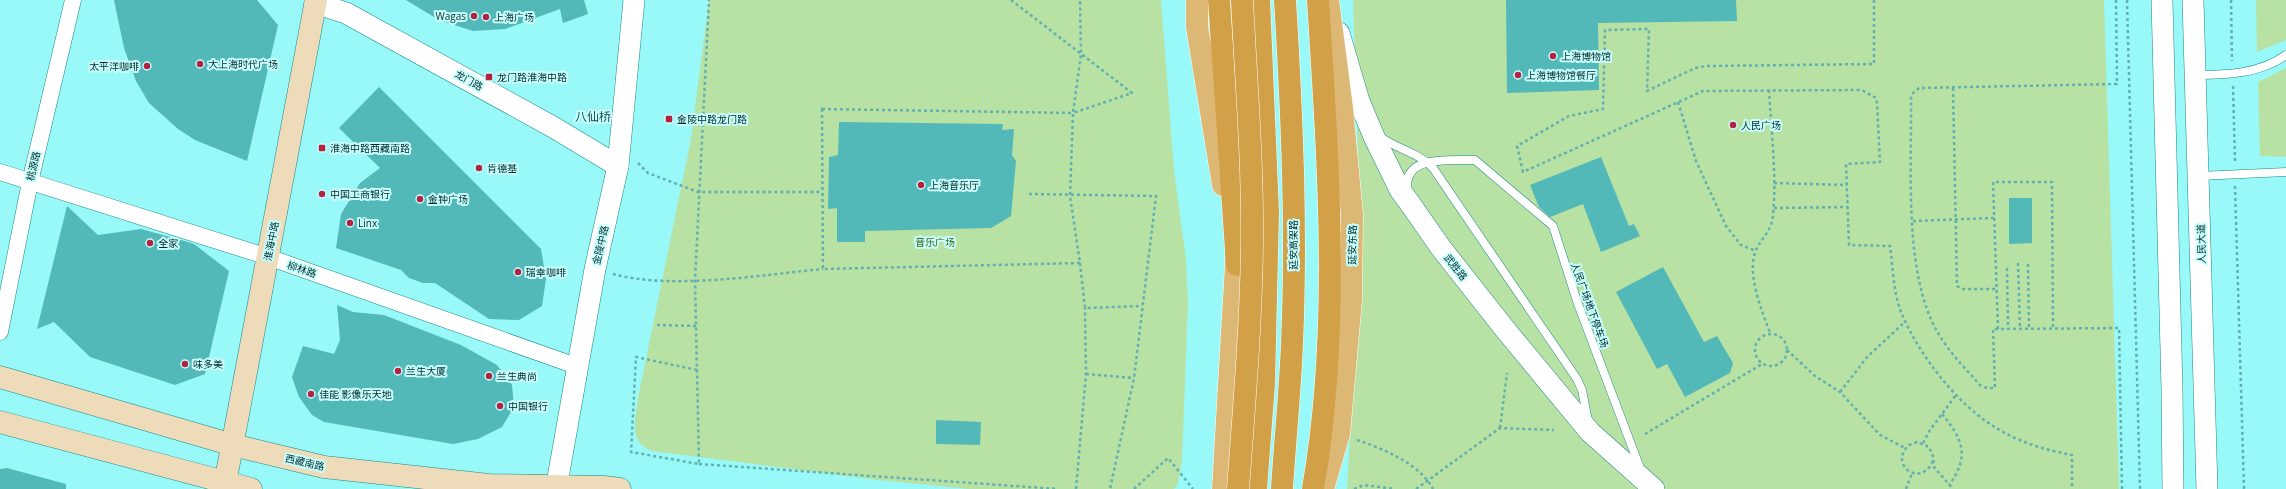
<svg xmlns="http://www.w3.org/2000/svg" width="2286" height="489" font-family="'Open Sans','Noto Sans SC',sans-serif">
	<rect width="100%" height="100%" fill="#98f9f8"/>
	<g fill="#b8e1a4">
		<path d="M709,0H1161L1174,171L1186,259L1188,302L1182,461L1178,484L1174,489H969L878,480L652,451C627,442 636,419 638,398L691,139Z"/>
		<polygon points="1353,0 2104,0 2119,489 1347,489 1361,250"/>
		<polygon points="2256,0 2286,0 2286,40 2257,52"/>
		<polygon points="2286,68 2286,157 2260,156 2258,82"/>
	</g>
	<g fill="#53b8b8">
		<polygon points="114,0 257,0 278,25 247,161 195,140 178,129 149,103 136,81 124,48"/>
		<polygon points="406,0 584,0 588,14 563,23 560,9 505,29 473,31 439,20"/>
		<polygon points="1506,0 1736,0 1737,21 1598,23 1599,90 1507,93"/>
		<polygon points="379,87 541,249 546,279 542,306 519,320 489,319 435,283 423,283 409,278 401,270 336,248 341,214 360,183 380,168 339,128"/>
		<polygon points="839,122 1003,124 1002,130 1014,129 1012,155 1016,161 1011,216 991,228 865,231 865,242 837,242 837,208 828,209 829,157 838,155"/>
		<polygon points="1601,157 1629,226 1634,224 1640,236 1601,252 1583,204 1550,217 1539,207 1530,185"/>
		<polygon points="2009,198 2032,198 2032,243 2009,244"/>
		<polygon points="67,206 98,235 141,229 188,242 194,244 229,271 205,374 175,385 90,357 54,322 37,329"/>
		<polygon points="1663,267 1704,342 1717,336 1733,363 1730,373 1685,397 1667,364 1657,369 1616,292"/>
		<polygon points="337,305 353,312 384,315 461,345 497,365 512,385 514,407 502,427 478,439 453,444 324,422 312,415 299,397 292,377 303,346 334,354 340,340"/>
		<polygon points="936,420 981,422 980,445 936,444"/>
		<polygon points="7,468 66,484 66,489 0,489 0,469"/>
	</g>
	<g fill="none" stroke-linecap="round" stroke-linejoin="round">
		<defs>
			<g id="service">
				<path d="M2195,75C2226,75 2260,74 2286,55"/>
				<path d="M1378,135C1395,149 1418,152 1433,168L1577,379L1582,390L1588,421"/>
				<polyline points="2199,176 2286,172"/>
				<path d="M1408,192C1400,154 1451,161 1475,160L1553,226L1578,304L1640,468"/>
			</g>
			<g id="minor">
				<polyline points="0,172 268,257 579,367"/>
				<polyline points="0,332 30,182 73,0"/>
			</g>
			<g id="tertiary">
				<polyline points="2162,0 2172,389 2173,489"/>
				<polyline points="2193,0 2207,489"/>
				<polyline points="315,3 346,13 553,127 618,166"/>
				<polyline points="1339,33 1359,101 1375,139 1400,190 1411,205 1441,248 1504,328 1590,432 1654,489"/>
				<polyline points="556,489 595,269 618,166 634,0"/>
			</g>
			<g id="secondary">
				<polyline points="0,377 233,445 324,467 489,485 604,487 620,489"/>
				<polyline points="0,422 251,489"/>
				<polyline points="224,489 316,0"/>
			</g>
			<g id="primary">
				<polyline points="1197,0 1197,27 1223,185"/>
				<polyline points="1223,489 1237,247"/>
				<polyline points="1323,489 1339,434 1351,300 1352,215 1342,108 1328,0"/>
			</g>
			<g id="trunk">
				<polyline points="1219,0 1237,265"/>
				<polyline points="1256,489 1264,384 1268,211 1259,0"/>
				<path d="M1282,489C1285,441 1290,393 1292,344C1297,230 1292,115 1285,0"/>
				<path d="M1313,489C1341,328 1328,162 1318,0"/>
			</g>
		</defs>
		<use href="#service" stroke="#1b8888" stroke-width="9"/>
		<use href="#minor" stroke="#1b8888" stroke-width="17"/>
		<use href="#tertiary" stroke="#1b8888" stroke-width="22"/>
		<use href="#secondary" stroke="#1b8888" stroke-width="23"/>
		<use href="#primary" stroke="#fff" stroke-width="23"/>
		<use href="#trunk" stroke="#fff" stroke-width="23"/>
		<g stroke="#62b0af" stroke-width="2.5" stroke-dasharray="3 3" stroke-linecap="butt">
			<polyline points="1011,0 1132,93 1073,113 1081,54 1080,0"/>
			<path d="M1874,0V64L1706,66L1695,68L1647,91L1649,29L1605,30L1603,109L1569,116L1517,146L1523,172L1703,91L1862,90L1876,98L1877,103L1880,162L1846,164L1849,245L1890,246C1893,267 1893,291 1901,312C1918,354 1958,406 1998,429C2021,443 2046,450 2072,455V489"/>
			<path d="M2116,0L2117,84L1919,88L1912,94L1911,99C1912,167 1903,274 1938,333C1949,352 1965,368 1980,385L1987,388H1995L1993,329L2119,328L2122,489"/>
			<polyline points="2127,0 2140,489"/>
			<polyline points="2231,0 2232,61"/>
			<polyline points="2233,86 2235,161"/>
			<polyline points="1953,88 1957,286 1962,289 1996,289"/>
			<path d="M1769,90C1771,128 1777,178 1773,215C1772,231 1762,237 1756,250C1746,273 1762,311 1770,333"/>
			<polyline points="1678,102 1696,161 1726,226 1741,245 1756,251"/>
			<polygon points="822,109 1073,113 1070,196 1080,263 823,269"/>
			<polyline points="638,163 648,173 698,192 822,192"/>
			<polyline points="1774,183 1847,185"/>
			<polyline points="2235,186 2244,489"/>
			<polyline points="1029,194 1156,196 1134,378 1110,489"/>
			<polyline points="1774,208 1848,207"/>
			<polyline points="1913,221 1994,218"/>
			<polyline points="1080,263 1085,308 1142,306"/>
			<polyline points="2018,263 2020,329"/>
			<polyline points="2028,264 2029,329"/>
			<polyline points="2007,268 2008,329"/>
			<path d="M613,274C672,290 760,275 823,269"/>
			<polyline points="657,325 696,326"/>
			<polyline points="1998,329 1993,182 2052,182 2053,329"/>
			<circle cx="1771" cy="350" r="16"/>
			<polyline points="1787,350 1815,376 1840,392 1880,435 1905,448"/>
			<polyline points="697,370 636,357 631,452 699,464 695,280 709,0"/>
			<polyline points="1086,374 1134,378"/>
			<polyline points="1840,392 1868,356 1906,321"/>
			<path d="M1942,414C1963,439 1970,457 1949,485"/>
			<polyline points="1500,428 1507,373"/>
			<polyline points="1645,434 1762,364"/>
			<path d="M1357,440C1382,448 1420,464 1433,489"/>
			<polyline points="1923,443 1930,430 1956,395"/>
			<path d="M1933,461C1920,489 1888,464 1909,445L1917,442L1929,447L1933,456L1934,467L1953,489"/>
			<polyline points="699,464 1058,489"/>
			<polyline points="1076,489 1086,374 1085,308"/>
			<polyline points="1134,489 1168,458 1193,489"/>
			<polyline points="1354,489 1364,485 1395,489"/>
			<polyline points="1416,489 1500,428 1554,430"/>
			<polyline points="1906,489 1912,473"/>
		</g>
		<use href="#service" stroke="#fff" stroke-width="8"/>
		<use href="#minor" stroke="#fff" stroke-width="16"/>
		<use href="#tertiary" stroke="#fff" stroke-width="21"/>
		<use href="#secondary" stroke="#eedbb9" stroke-width="22"/>
		<use href="#primary" stroke="#ddb874" stroke-width="22"/>
		<use href="#trunk" stroke="#d2a046" stroke-width="22"/>
		<defs>
			<path id="trunk-bridge" d="M1238,489C1244,408 1251,326 1252,245C1253,163 1246,81 1242,0"/>
		</defs>
		<use href="#trunk-bridge" stroke="#fff" stroke-width="23" stroke-linecap="butt"/>
		<use href="#trunk-bridge" stroke="#d2a046" stroke-width="22"/>
	</g>
	<g fill="#b42242" stroke="#c8fffe" stroke-width="1.5">
		<circle cx="474" cy="16" r="4"/>
		<circle cx="486" cy="17" r="4"/>
		<circle cx="1553" cy="56" r="4"/>
		<circle cx="200" cy="64" r="4"/>
		<circle cx="147" cy="66" r="4"/>
		<circle cx="1518" cy="75" r="4"/>
		<rect x="485" y="73" width="8" height="8" rx="2"/>
		<rect x="665" y="115" width="8" height="8" rx="2"/>
		<circle cx="1733" cy="125" r="4"/>
		<rect x="318" y="144" width="8" height="8" rx="2"/>
		<circle cx="479" cy="168" r="4"/>
		<circle cx="921" cy="185" r="4"/>
		<circle cx="322" cy="194" r="4"/>
		<circle cx="420" cy="199" r="4"/>
		<circle cx="350" cy="223" r="4"/>
		<circle cx="150" cy="243" r="4"/>
		<circle cx="518" cy="272" r="4"/>
		<circle cx="185" cy="364" r="4"/>
		<circle cx="398" cy="371" r="4"/>
		<circle cx="489" cy="376" r="4"/>
		<circle cx="311" cy="394" r="4"/>
		<circle cx="500" cy="406" r="4"/>
	</g>
	<g text-anchor="middle" stroke-width="4" stroke-linejoin="round" paint-order="stroke">
		<g font-size="10" fill="#002a2b" stroke="#c8fffe" text-anchor="start">
			<text x="466" y="20" text-anchor="end">Wagas</text>
			<text x="494" y="21">上海广场</text>
			<text x="1561" y="60">上海博物馆</text>
			<text x="208" y="68">大上海时代广场</text>
			<text x="139" y="70" text-anchor="end">太平洋咖啡</text>
			<text x="1526" y="79">上海博物馆餐厅</text>
			<text x="497" y="81">龙门路淮海中路</text>
			<text x="677" y="123">金陵中路龙门路</text>
			<text x="1741" y="129">人民广场</text>
			<text x="330" y="152">淮海中路西藏南路</text>
			<text x="487" y="172">肯德基</text>
			<text x="929" y="189">上海音乐厅</text>
			<text x="330" y="198">中国工商银行</text>
			<text x="428" y="203">金钟广场</text>
			<text x="358" y="227">Linx</text>
			<text x="158" y="247">全家</text>
			<text x="526" y="276">瑞幸咖啡</text>
			<text x="193" y="368">味多美</text>
			<text x="406" y="375">兰生大厦</text>
			<text x="497" y="380">兰生典尚</text>
			<text x="319" y="398">佳能 影像乐天地</text>
			<text x="508" y="410">中国银行</text>
		</g>
		<g font-size="10" fill="#002a2b" stroke="#c8fffe">
			<text transform="translate(469 80) rotate(29)" y="4">龙门路</text>
			<text transform="translate(33 166) rotate(-77)" y="4">桃源路</text>
			<text transform="translate(271 241) rotate(-79)" y="4">淮海中路</text>
			<text transform="translate(2201 244) rotate(-91)" y="4">人民大道</text>
			<text transform="translate(600 245) rotate(-77)" y="4">金陵中路</text>
			<text transform="translate(1293 245) rotate(-90)" y="4">延安高架路</text>
			<text transform="translate(1352 245) rotate(-89)" y="4">延安东路</text>
			<text transform="translate(1456 267) rotate(52)" y="4">武胜路</text>
			<text transform="translate(302 269) rotate(19)" y="4">柳林路</text>
			<text transform="translate(1590 305) rotate(70)" y="4">人民广场地下停车场</text>
			<text transform="translate(305 462) rotate(13)" y="4">西藏南路</text>
		</g>
		<g font-size="10" fill="#34630e" stroke="#c8fffe">
			<text x="935" y="246">音乐广场</text>
		</g>
		<g font-size="12" fill="#174c4c" stroke="#c8fffe">
			<text x="593" y="121">八仙桥</text>
		</g>
	</g>
</svg>
